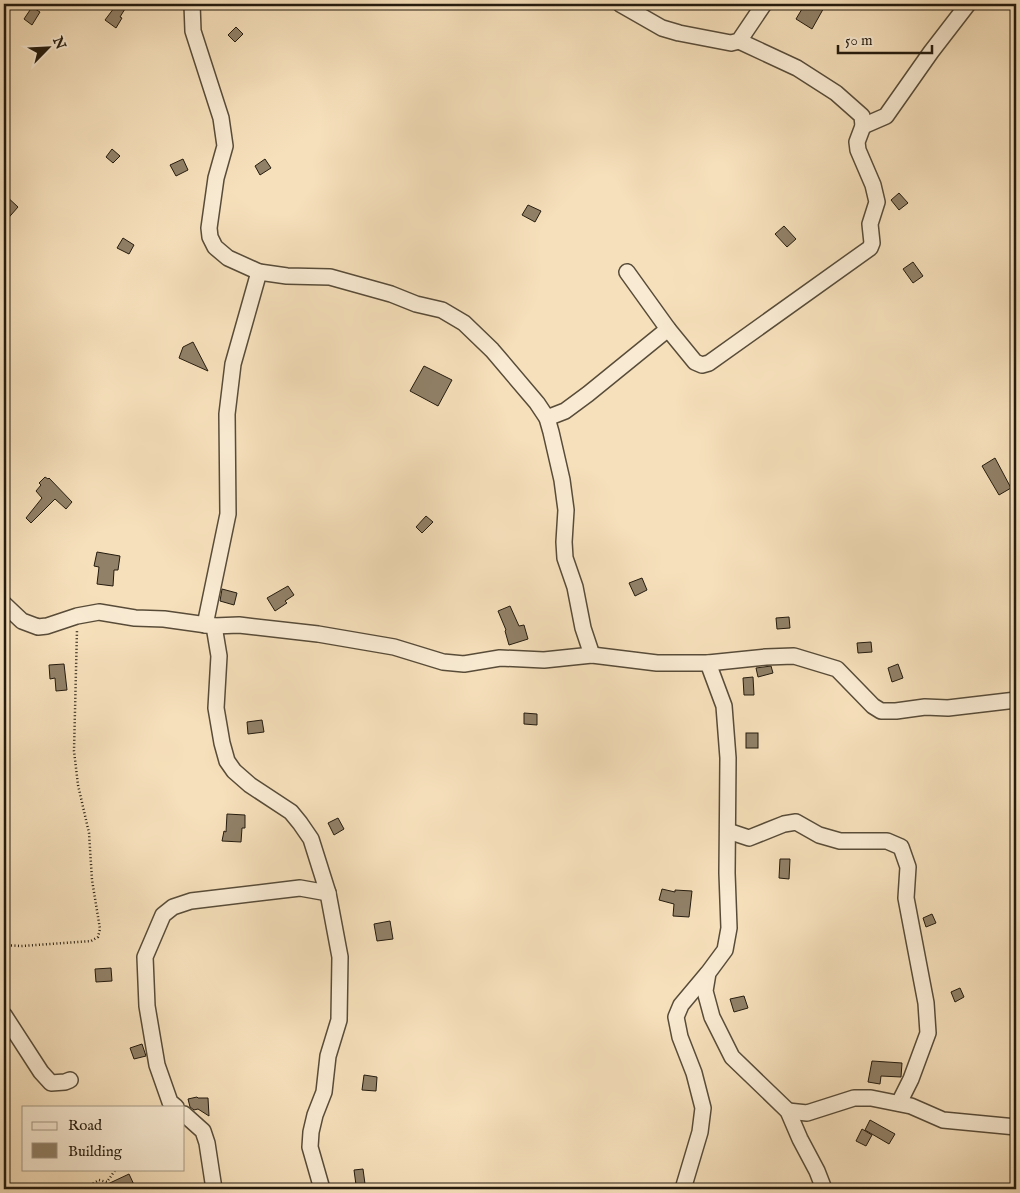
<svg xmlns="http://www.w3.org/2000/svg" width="1020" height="1193" font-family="'IM FELL English',serif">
	<rect width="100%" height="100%" fill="#f6e0bb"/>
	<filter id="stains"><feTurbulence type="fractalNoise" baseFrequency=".004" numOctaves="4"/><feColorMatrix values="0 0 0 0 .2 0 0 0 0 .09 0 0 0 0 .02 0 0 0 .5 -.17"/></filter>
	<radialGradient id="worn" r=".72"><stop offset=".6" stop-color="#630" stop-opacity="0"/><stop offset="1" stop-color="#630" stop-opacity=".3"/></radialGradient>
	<g fill="#918168" stroke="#241b0e">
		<polygon points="117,4 128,4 120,17 122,18 116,28 105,20"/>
		<polygon points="805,4 826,4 812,29 796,19"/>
		<polygon points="32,7 40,12 32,25 24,19"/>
		<polygon points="236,27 243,34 235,42 228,35"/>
		<polygon points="112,149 120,156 113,163 106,157"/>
		<polygon points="183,159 188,170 176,176 170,165"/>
		<polygon points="265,159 271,168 260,175 255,166"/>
		<polygon points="899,193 908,203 899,210 891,200"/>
		<polygon points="4,194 18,207 4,223"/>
		<polygon points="528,205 541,211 535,222 522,215"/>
		<polygon points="784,226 796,239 787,247 775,234"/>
		<polygon points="123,238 134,245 129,254 117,248"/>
		<polygon points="913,262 923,276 913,283 903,269"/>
		<polygon points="193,342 208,371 179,358 183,347"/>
		<polygon points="424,366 452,380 438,406 410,391"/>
		<polygon points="995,458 1011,488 999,495 982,466"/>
		<polygon points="45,477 48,479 49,478 72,502 66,509 55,499 31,523 26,518 42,498 36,491 41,485 39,483"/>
		<polygon points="426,516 433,522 422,533 416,527"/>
		<polygon points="97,552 120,556 118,570 114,570 113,586 97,584 99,567 94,566"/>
		<polygon points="642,578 647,590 635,596 629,583"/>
		<polygon points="288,586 294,595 285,601 287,603 275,611 267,598"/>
		<polygon points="222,589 237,593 234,605 220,601"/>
		<polygon points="510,606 519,626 524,625 528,639 509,645 505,631 506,630 498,611"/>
		<polygon points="789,617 790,628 777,629 776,618"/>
		<polygon points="871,642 872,652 858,653 857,643"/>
		<polygon points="64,664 67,690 56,691 55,678 50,679 49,665"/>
		<polygon points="898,664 903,678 892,682 888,668"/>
		<polygon points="771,666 773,673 758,677 756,668"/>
		<polygon points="753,677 754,695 744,695 743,678"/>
		<polygon points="524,713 537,714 537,725 524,724"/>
		<polygon points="262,720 264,732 248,734 247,722"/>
		<rect x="746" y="733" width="12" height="15"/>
		<polygon points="227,814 245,815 245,828 242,828 241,842 222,841 224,831 226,832"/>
		<polygon points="338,818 344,829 334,835 328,823"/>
		<polygon points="780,859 790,859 789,879 779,878"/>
		<polygon points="662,889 675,892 675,890 692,891 689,917 673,916 674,904 659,900"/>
		<polygon points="932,914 936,923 926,927 923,918"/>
		<polygon points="390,921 393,939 377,941 374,924"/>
		<polygon points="111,968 112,981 96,982 95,969"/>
		<polygon points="960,988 964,997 955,1002 951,992"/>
		<polygon points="744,996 748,1008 734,1012 730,999"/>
		<polygon points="142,1044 146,1056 134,1059 130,1048"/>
		<polygon points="872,1061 902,1063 901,1077 881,1076 880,1084 868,1082"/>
		<polygon points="364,1075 377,1077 376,1091 362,1090"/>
		<polygon points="197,1097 198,1098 208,1098 209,1116 198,1109 194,1110 190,1107 188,1099"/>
		<polygon points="870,1120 895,1134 889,1144 865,1130"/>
		<polygon points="862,1129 872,1135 866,1146 856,1141"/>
		<polygon points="363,1169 365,1184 356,1185 354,1170"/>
		<polygon points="129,1174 136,1189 97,1189"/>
	</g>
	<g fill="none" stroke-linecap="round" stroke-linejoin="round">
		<defs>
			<g id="minor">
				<polyline points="192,4 193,31 221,118 225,146 216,178 209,228 210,237 215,247 228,258 259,272 287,276 330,277 391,294 416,304 442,310 464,323 492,350 537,403 547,418 551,432 562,480 566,510 564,542 565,558 575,587 583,628 592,655"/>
				<polyline points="620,4 662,28 679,33 731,43 739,41 764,4"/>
				<polyline points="863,126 886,116 931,52 968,4"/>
				<polyline points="627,272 668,329 695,362 702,365 709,363 870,248 872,243 870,224 877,202 873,185 858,150 857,142 863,126 862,116 836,93 797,68 739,41"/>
				<polyline points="547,418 565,411 588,394 668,329"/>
				<polyline points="4,604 22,621 38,627 47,626 77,616 99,612 135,618 164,619 214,626 239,625 318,634 394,647 443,662 464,664 500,658 544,660 592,655 657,663 708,663 766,657 794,656 837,669 873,706 881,711 896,711 925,707 948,708 1016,700"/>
				<polyline points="205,625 228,514 227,414 233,364 259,272"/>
				<polyline points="214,626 219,656 216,708 222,743 227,761 234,771 250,785 291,812 300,823 311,839 328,893 340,957 339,1020 328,1056 324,1092 315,1115 311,1132 310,1147 322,1189"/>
				<polyline points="708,663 724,706 728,758 727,873 729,928 725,950 708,973 705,991 712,1017 732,1057 788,1111 800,1139 817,1171 824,1189"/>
				<polyline points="728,831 749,838 784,824 796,822 819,835 840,841 887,841 901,847 908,867 906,898 926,1003 928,1033 911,1079 899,1103"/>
				<polyline points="4,1015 41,1072 51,1083 65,1082 70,1080"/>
				<polyline points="176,1107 170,1102 157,1065 147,1006 145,957 163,915 173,907 191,901 300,888 328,893"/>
				<polyline points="788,1111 807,1113 854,1098 871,1098 911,1106 943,1120 1016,1127"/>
				<polyline points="184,1114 203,1131 207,1143 214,1189"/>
				<polyline points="683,1189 700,1132 703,1108 694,1073 680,1037 676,1017 681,1005 707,974"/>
			</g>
		</defs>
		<use href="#minor" stroke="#584c39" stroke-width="18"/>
		<g stroke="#241b0e" stroke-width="2.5" stroke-dasharray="1 2.5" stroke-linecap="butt">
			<polyline points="4,945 21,946 91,941 98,937 100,929 92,880 89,833 78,785 74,751 77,630"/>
			<polyline points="84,1189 99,1180 107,1182 116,1169"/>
		</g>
		<use href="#minor" stroke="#f9ebd3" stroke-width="15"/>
	</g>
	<rect width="1020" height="1193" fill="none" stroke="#f6e0bb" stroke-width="20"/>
	<rect x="5" y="5" width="1010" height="1183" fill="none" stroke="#241b0e" stroke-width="2.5"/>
	<rect x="10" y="10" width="1000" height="1173" fill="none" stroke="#241b0e"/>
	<rect x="22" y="1106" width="162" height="65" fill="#f9ebd3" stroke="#a49884"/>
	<rect x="32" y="1122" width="25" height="8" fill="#f9ebd3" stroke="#a49884"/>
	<text x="68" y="1130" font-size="15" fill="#241b0e">Road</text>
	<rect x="32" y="1143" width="25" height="15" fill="#918168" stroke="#a49884"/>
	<text x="68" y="1156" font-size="15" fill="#241b0e">Building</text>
	<g transform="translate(48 48) rotate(66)" stroke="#f9ebd3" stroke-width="4" paint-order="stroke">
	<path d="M0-4L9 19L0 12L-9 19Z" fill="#241b0e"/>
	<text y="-8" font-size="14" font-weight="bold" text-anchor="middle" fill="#241b0e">N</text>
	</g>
	<path d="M838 45v8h94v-8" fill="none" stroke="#241b0e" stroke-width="2.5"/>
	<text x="845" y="45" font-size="15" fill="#241b0e" stroke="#f9ebd3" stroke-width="4" paint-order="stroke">50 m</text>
	<rect width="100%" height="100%" filter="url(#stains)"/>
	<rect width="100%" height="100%" fill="url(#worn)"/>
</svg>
